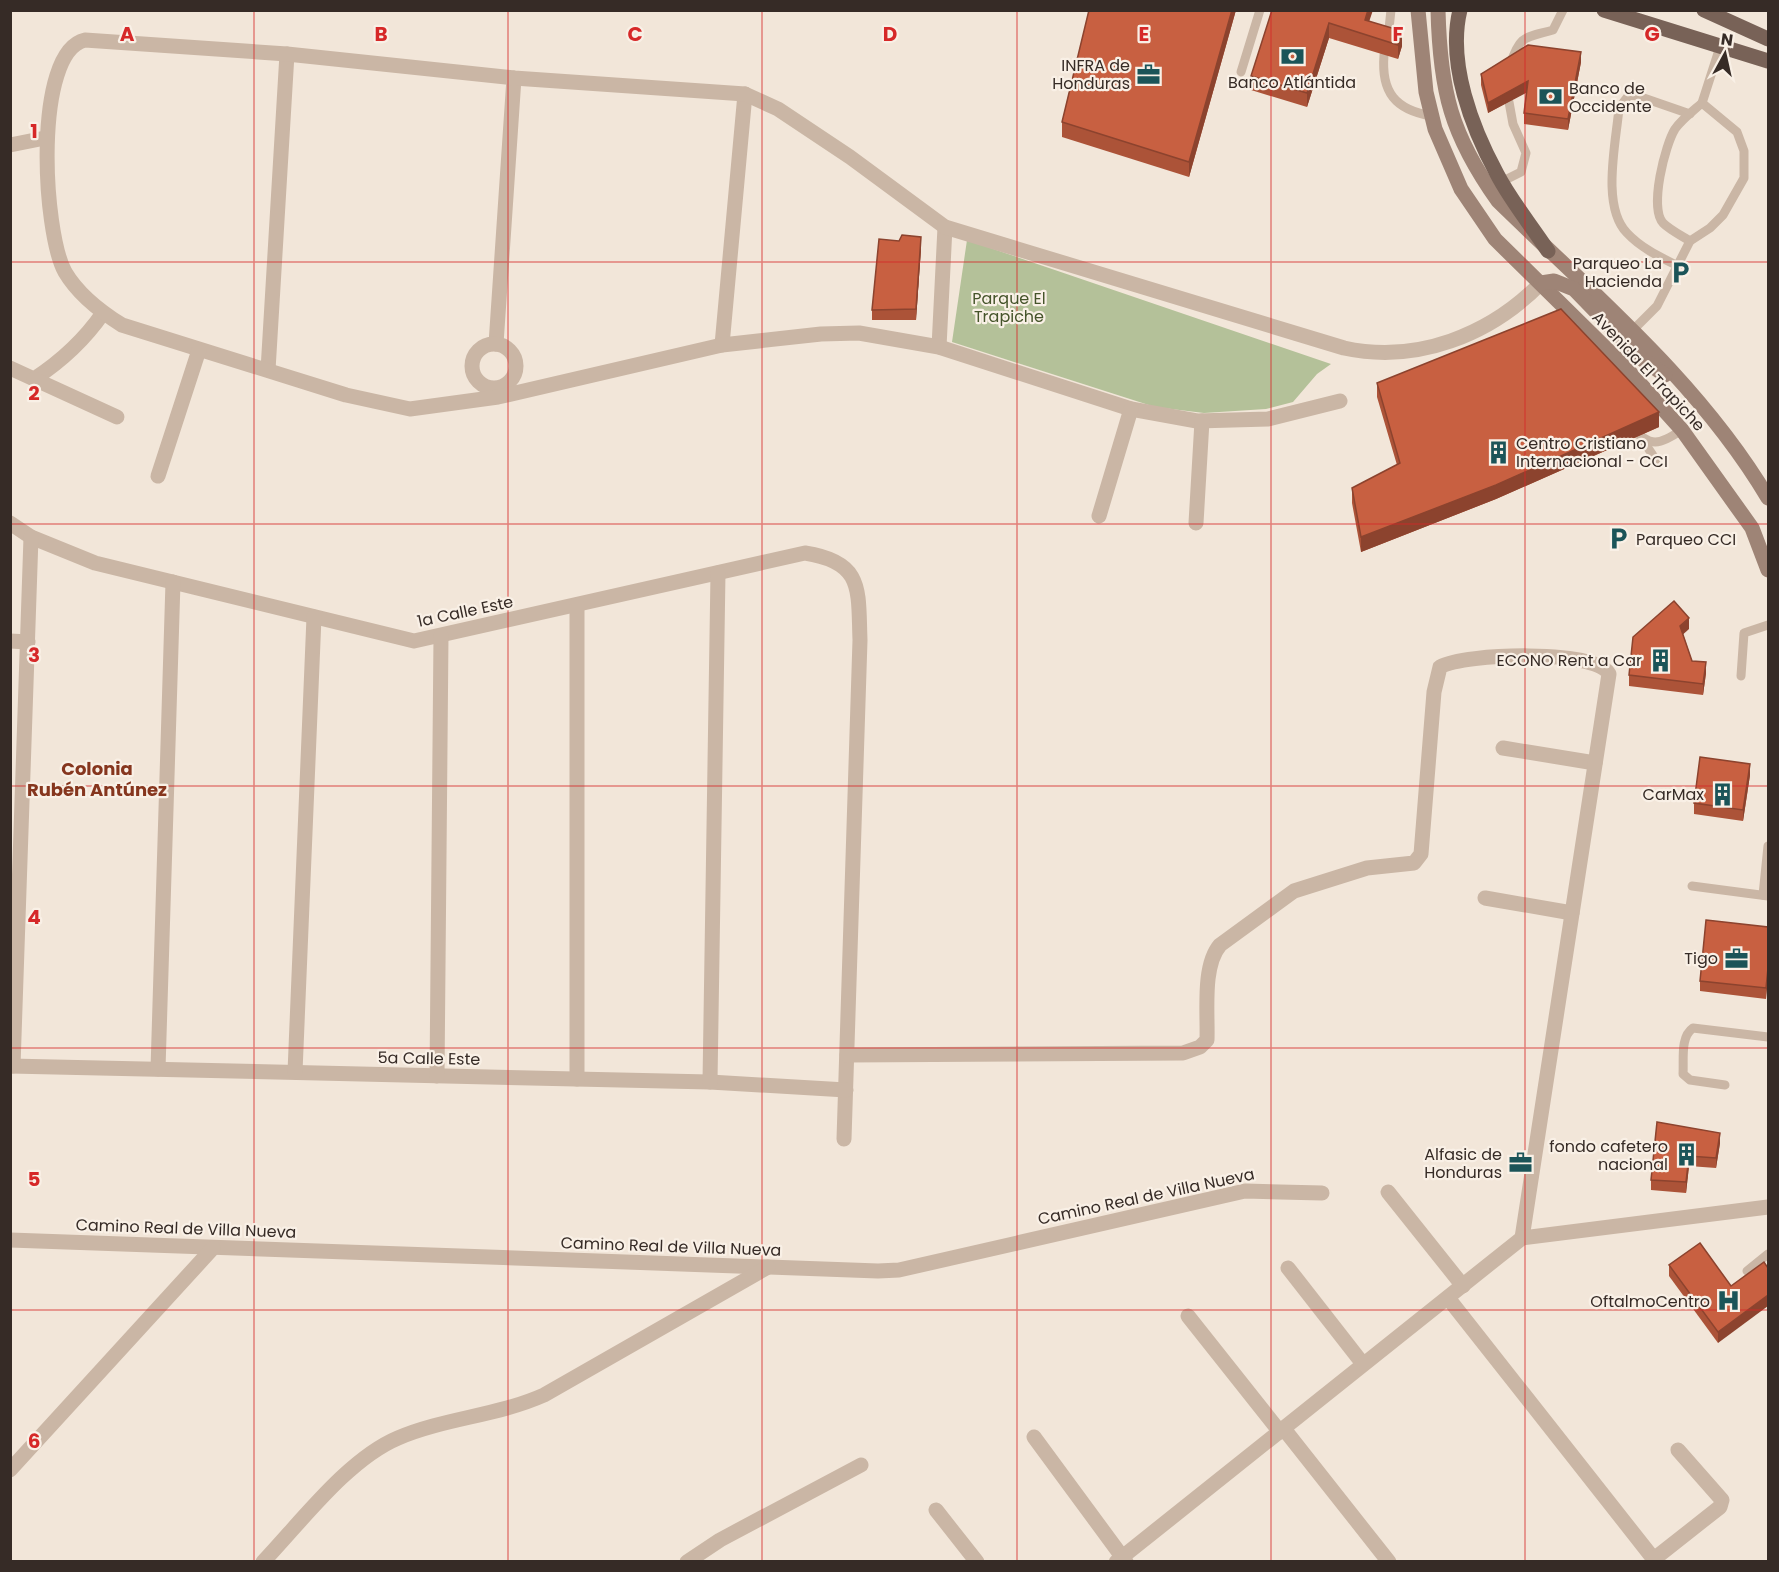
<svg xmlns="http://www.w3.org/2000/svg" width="1779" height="1572" font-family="Poppins,sans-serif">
	<rect width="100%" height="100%" fill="#f2e6d9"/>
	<polygon fill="#b4c199" points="967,240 1331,364 1317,374 1293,402 1266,409 1204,413 1155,407 952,342"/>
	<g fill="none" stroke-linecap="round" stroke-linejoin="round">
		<g stroke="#cab6a5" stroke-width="9">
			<polyline points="1388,38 1391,10"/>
			<path d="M1384,55C1381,92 1395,110 1432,116"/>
			<path d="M1510,65C1520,35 1524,38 1553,30L1563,10"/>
			<polyline points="1241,72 1260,10"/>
			<polyline points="1501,182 1521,172 1526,153 1513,124 1509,102"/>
			<path d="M1690,241C1682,236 1670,230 1663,223C1649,208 1665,145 1675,129C1682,119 1693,111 1702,103"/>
			<path d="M1678,266C1660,257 1641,248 1627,233C1601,206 1616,143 1619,108L1629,95L1638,96L1690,114"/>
			<polyline points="1632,331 1657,306 1690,241 1710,228 1723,215 1744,178 1744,151 1737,132 1702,103 1720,47"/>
			<path d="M1630,427C1652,448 1658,445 1682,430"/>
			<polyline points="1642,439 1656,460"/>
			<polyline points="1741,676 1744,633 1768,625"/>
			<polyline points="1692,886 1768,896"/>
			<polyline points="1763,895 1768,846"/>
			<path d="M1725,1085L1690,1080L1683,1074C1684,1059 1680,1037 1693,1028L1768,1037"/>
			<polyline points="1747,1271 1768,1254"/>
		</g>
		<g stroke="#cab6a5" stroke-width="15">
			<polyline points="10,145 45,138"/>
			<polyline points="496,344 514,78"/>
			<circle cx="494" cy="366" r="22"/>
			<polyline points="722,345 745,94"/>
			<polyline points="939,347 945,227"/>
			<path d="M10,368L34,379C60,362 85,339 103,313"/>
			<polyline points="268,370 287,54"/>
			<polyline points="34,379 117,417"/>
			<path d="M1340,401L1268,419L1197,421L1131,409L939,347L859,333L821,334L722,345L498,397L410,409L346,395L122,325C101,312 78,294 65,272C43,232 33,52 85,40L287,54L514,78L745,94L778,109L850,157L945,227L1344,348C1417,364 1490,335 1541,283"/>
			<polyline points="158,476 199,350"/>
			<polyline points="1099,516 1131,409"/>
			<path d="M10,523L31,537L95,563L414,641L805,553C864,562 858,590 860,640L844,1139"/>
			<polyline points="1196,523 1202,421"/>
			<polyline points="10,641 28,642"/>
			<polyline points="1503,748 1595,763"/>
			<polyline points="1485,898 1572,913"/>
			<path d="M847,1055L1183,1053L1200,1047L1207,1040C1208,1013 1202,966 1220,945L1294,891L1367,868L1414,863L1421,854L1434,692L1440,667C1465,653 1596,649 1609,674L1522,1238"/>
			<polyline points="10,1066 710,1082 846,1090"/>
			<polyline points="13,1066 31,537"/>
			<polyline points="158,1069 173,582"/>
			<polyline points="295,1072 314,617"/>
			<polyline points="437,1076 441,636"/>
			<polyline points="577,1079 577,605"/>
			<polyline points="710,1082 718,573"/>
			<polyline points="1388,1192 1463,1286"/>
			<polyline points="10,1240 878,1271 899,1270 1245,1191 1322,1193"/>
			<polyline points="1288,1268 1363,1364"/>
			<polyline points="1448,1298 1656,1562"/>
			<polyline points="1188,1316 1280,1432"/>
			<polyline points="1284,1429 1389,1562"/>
			<polyline points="1034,1437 1126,1562"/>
			<polyline points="10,1470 213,1248"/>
			<polyline points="936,1510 977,1562"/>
			<polyline points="1654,1559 1720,1507 1722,1500 1678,1450"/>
			<path d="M263,1562C301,1522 348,1459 398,1438C445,1418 497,1416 544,1395L768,1267"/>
			<polyline points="687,1562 720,1540 861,1465"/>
			<polyline points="1116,1562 1522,1238 1768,1207"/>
		</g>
		<g stroke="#9e8476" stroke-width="15">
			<polyline points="1418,10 1426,92 1435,129 1461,189 1495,239 1626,368 1682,430 1752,528 1768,570"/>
			<path d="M1438,10C1440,91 1451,135 1498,201C1594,295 1699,382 1768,498"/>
			<polyline points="1541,283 1554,281 1574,289 1642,359 1665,375"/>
		</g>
		<g stroke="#786257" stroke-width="15">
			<path d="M1460,10C1447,63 1472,128 1497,174C1511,201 1531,225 1548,251"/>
			<polyline points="1604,10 1768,61"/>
			<polyline points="1704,10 1768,39"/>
		</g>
	</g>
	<g fill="#ac5338">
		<polygon points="1089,10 1236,10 1189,177 1062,137 1062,122"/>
		<polygon points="1272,10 1370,21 1402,46 1398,59 1329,38 1307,107 1251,90 1251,76"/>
		<polygon points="1581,62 1568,130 1524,124 1524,113 1526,92 1488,113 1481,85 1481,74"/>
		<polygon points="921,248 916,320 872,320 872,310"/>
		<polygon points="1377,383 1659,427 1496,499 1361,552 1352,503 1352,488 1397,465 1377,397"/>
		<polygon points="1689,629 1683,634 1692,661 1706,673 1703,695 1629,686 1629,675"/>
		<polygon points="1750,775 1743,821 1694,814 1694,803"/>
		<polygon points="1768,927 1766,999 1700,991 1700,981"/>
		<polygon points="1657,1122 1720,1143 1716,1168 1689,1166 1686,1193 1651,1190 1651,1180"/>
		<polygon points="1669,1265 1731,1286 1718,1343 1669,1276"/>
	</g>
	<g fill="#8c432e">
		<polygon points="1232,10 1236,10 1189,177 1189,162"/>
		<polygon points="1368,10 1373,10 1365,34 1365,20"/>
		<polygon points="1329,23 1329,38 1307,107 1307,93"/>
		<polygon points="1402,31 1402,46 1398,59 1398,45"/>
		<polygon points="1581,52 1581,62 1568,130 1568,119"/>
		<polygon points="1528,81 1528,92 1488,113 1488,103"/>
		<polygon points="921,237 921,248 916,320 916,309"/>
		<polygon points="1659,412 1659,427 1496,499 1361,552 1361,537"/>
		<polygon points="1689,618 1689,629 1680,637 1680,626"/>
		<polygon points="1706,662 1706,673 1703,695 1703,684"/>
		<polygon points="1750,764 1750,775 1743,821 1743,810"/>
		<polygon points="1768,968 1768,979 1766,999 1766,988"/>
		<polygon points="1720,1133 1720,1143 1716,1168 1716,1158"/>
		<polygon points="1689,1156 1689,1166 1686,1193 1686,1182"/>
		<polygon points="1768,1295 1768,1306 1718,1343 1718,1332"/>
	</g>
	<g fill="#c86041" stroke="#8c432e" stroke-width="1.5">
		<polygon points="1089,10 1232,10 1189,162 1062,122"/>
		<polygon points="1272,10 1368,10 1365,20 1402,31 1398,45 1329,23 1307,93 1251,76"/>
		<polygon points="1528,45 1581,52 1568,119 1524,113 1528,81 1488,103 1481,74"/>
		<polygon points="902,235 921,237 916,309 872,310 879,239 899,241"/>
		<polygon points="1561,309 1659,412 1496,485 1361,537 1352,488 1400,463 1377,383"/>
		<polygon points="1674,601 1689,618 1680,626 1692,661 1706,662 1703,684 1629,675 1633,637"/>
		<polygon points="1700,757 1750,764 1743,810 1694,803"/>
		<polygon points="1706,920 1768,927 1768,968 1766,988 1700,981"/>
		<polygon points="1657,1122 1720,1133 1716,1158 1689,1156 1686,1182 1651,1180"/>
		<polygon points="1700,1243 1731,1286 1764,1262 1768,1268 1768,1295 1718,1332 1669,1265"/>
	</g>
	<path fill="none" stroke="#d62828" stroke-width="1.5" stroke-opacity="0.55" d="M254,10V1562M508,10V1562M762,10V1562M1017,10V1562M1271,10V1562M1525,10V1562M10,262H1768M10,524H1768M10,786H1768M10,1048H1768M10,1310H1768"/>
	<defs>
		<symbol id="bank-bare" viewBox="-9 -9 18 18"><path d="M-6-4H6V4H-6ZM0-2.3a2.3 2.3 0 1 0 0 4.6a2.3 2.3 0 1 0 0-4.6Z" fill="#1b5458" stroke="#f9f0e6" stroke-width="2.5" paint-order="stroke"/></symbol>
		<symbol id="office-bare" viewBox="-9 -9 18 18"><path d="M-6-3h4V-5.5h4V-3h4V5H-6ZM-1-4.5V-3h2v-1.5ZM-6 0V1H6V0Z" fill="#1b5458" stroke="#f9f0e6" stroke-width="2.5" paint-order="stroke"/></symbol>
		<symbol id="parking-bare" viewBox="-9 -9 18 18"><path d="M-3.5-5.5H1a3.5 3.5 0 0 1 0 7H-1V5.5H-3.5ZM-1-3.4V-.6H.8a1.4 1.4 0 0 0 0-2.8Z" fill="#1b5458" stroke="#f9f0e6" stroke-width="2.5" paint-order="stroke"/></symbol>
		<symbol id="building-bare" viewBox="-9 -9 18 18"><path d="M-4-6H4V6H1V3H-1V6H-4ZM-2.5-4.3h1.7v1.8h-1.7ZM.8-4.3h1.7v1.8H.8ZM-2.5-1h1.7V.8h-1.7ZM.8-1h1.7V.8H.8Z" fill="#1b5458" stroke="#f9f0e6" stroke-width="2.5" paint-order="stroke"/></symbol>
		<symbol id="hospital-bare" viewBox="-9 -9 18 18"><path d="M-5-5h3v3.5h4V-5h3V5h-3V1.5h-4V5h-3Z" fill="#1b5458" stroke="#f9f0e6" stroke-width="2.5" paint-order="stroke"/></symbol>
	</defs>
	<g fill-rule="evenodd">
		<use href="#bank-bare" x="1276" y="40" width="33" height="33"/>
		<use href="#office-bare" x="1132" y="58" width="33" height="33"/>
		<use href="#bank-bare" x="1534" y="80" width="33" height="33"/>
		<use href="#parking-bare" x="1664" y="256" width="33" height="33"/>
		<use href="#building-bare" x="1482" y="436" width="33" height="33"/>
		<use href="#parking-bare" x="1602" y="522" width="33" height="33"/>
		<use href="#building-bare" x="1644" y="644" width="33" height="33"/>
		<use href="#building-bare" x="1706" y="778" width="33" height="33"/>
		<use href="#office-bare" x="1720" y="942" width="33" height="33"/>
		<use href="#building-bare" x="1670" y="1138" width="33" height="33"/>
		<use href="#office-bare" x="1504" y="1146" width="33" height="33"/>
		<use href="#hospital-bare" x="1712" y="1284" width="33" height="33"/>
	</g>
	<g text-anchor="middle" stroke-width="4.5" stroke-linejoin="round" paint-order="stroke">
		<g font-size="16" fill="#362b26" stroke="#f9f0e6" text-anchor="end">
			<text x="1130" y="71">INFRA de<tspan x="1130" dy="18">Honduras</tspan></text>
			<text x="1292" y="88" text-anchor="middle">Banco Atlántida</text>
			<text x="1569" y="94" text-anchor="start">Banco de<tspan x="1569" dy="18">Occidente</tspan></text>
			<text x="1662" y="269">Parqueo La<tspan x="1662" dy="18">Hacienda</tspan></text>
			<text x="1516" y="449" text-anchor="start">Centro Cristiano<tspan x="1516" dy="18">Internacional - CCI</tspan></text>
			<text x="1636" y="545" text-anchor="start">Parqueo CCI</text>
			<text x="1642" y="666">ECONO Rent a Car</text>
			<text x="1704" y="800">CarMax</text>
			<text x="1718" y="964">Tigo</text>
			<text x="1668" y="1152">fondo cafetero<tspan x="1668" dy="18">nacional</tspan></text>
			<text x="1502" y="1160">Alfasic de<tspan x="1502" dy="18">Honduras</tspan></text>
			<text x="1710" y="1307">OftalmoCentro</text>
		</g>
		<g font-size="16" fill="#45542a" stroke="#f9f0e6">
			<text x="1009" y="304">Parque El<tspan x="1009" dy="18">Trapiche</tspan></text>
		</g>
		<g font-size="16" fill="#362b26" stroke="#f9f0e6">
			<text transform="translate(1649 371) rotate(47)" y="6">Avenida El Trapiche</text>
			<text transform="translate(465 611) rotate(-12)" y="6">1a Calle Este</text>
			<text transform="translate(429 1058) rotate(1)" y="6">5a Calle Este</text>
			<text transform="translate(1146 1196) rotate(-12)" y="6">Camino Real de Villa Nueva</text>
			<text transform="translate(186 1228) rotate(2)" y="6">Camino Real de Villa Nueva</text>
			<text transform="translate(671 1246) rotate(2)" y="6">Camino Real de Villa Nueva</text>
		</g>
		<g font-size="18" font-weight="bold" fill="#86361e" stroke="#f9f0e6">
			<text x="97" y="775">Colonia<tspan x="97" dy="21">Rubén Antúnez</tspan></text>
		</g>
	</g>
	<g font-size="20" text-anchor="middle" font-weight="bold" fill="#d62828" stroke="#f9f0e6" stroke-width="4.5" stroke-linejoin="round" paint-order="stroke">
		<text x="127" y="41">A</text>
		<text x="381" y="41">B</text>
		<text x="635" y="41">C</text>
		<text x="890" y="41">D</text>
		<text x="1144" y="41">E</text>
		<text x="1398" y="41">F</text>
		<text x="1652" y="41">G</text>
		<text x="34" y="138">1</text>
		<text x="34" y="400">2</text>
		<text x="34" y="662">3</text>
		<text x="34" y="924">4</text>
		<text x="34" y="1186">5</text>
		<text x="34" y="1448">6</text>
	</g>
	<rect width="1779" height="1572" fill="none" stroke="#362b26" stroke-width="24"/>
	<g transform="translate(1725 54) rotate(8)" stroke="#f9f0e6" stroke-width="4.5" paint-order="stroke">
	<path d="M0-4.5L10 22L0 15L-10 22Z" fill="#362b26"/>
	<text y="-9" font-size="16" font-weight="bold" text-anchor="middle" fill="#362b26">N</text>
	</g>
</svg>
